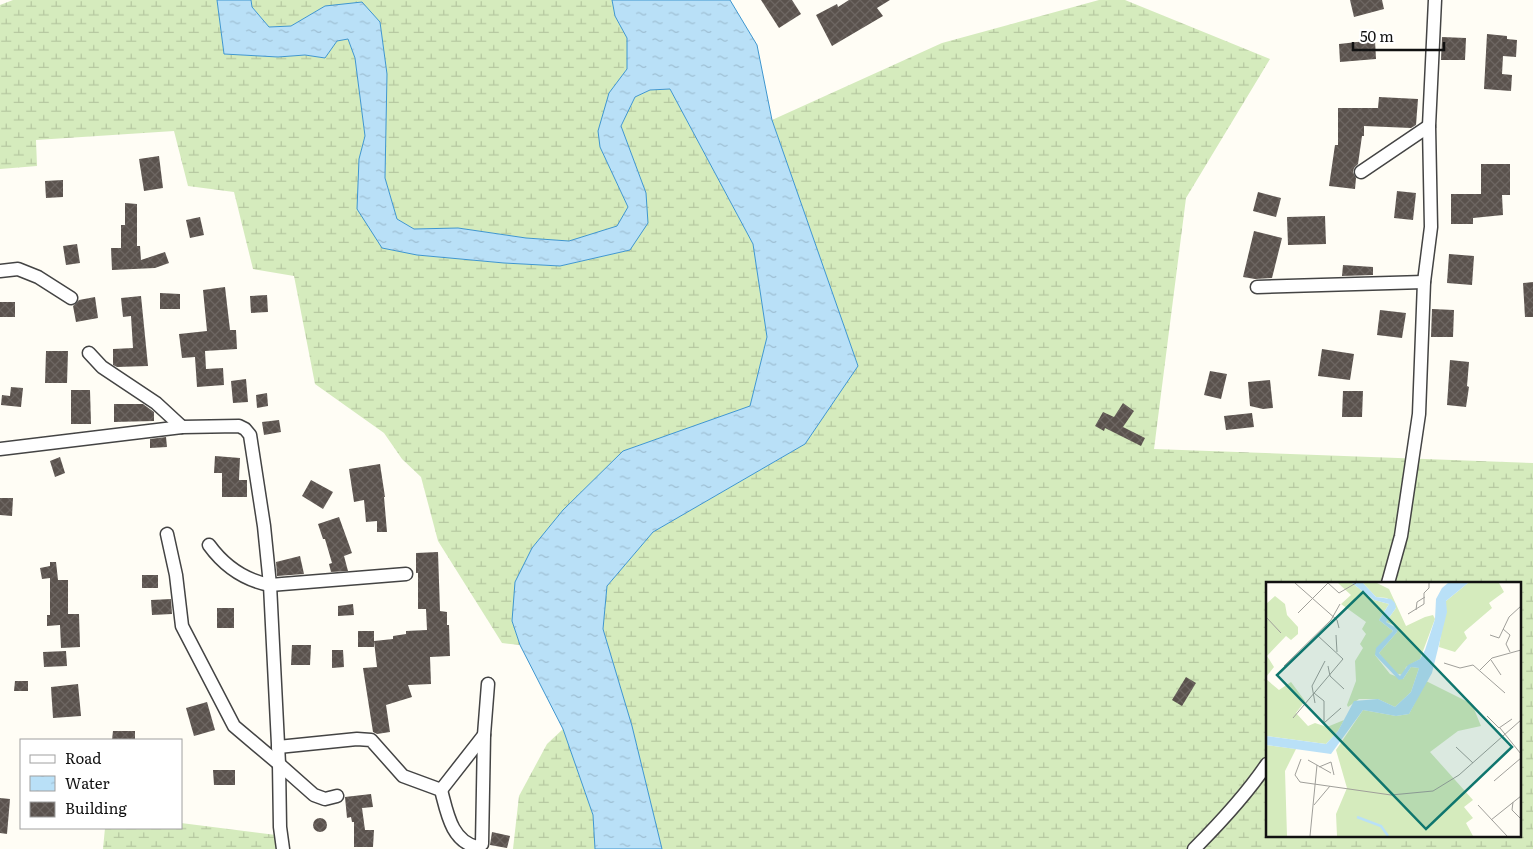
<svg xmlns="http://www.w3.org/2000/svg" width="1533" height="849" font-family="Literata,serif">
	<defs>
		<pattern id="wetland-marsh" width="20" height="14" patternUnits="userSpaceOnUse" patternTransform="scale(1.25)"><rect width="20" height="14" fill="#d5ebbd"/><path d="M1 5h8M5 5V1M11 12h8M15 12V8" fill="none" stroke="#b6c8a1"/></pattern>
		<pattern id="water-ripples" width="26" height="14" patternUnits="userSpaceOnUse" patternTransform="scale(1.25)"><rect width="26" height="14" fill="#b9e0f7"/><path d="M2 4q2-2 4 0t4 0M15 11q2-2 4 0t4 0" fill="none" stroke="#9ebfd3"/></pattern>
		<pattern id="building-cross-hatch" width="8" height="8" patternUnits="userSpaceOnUse" patternTransform="scale(1.25)"><rect width="8" height="8" fill="#5a524d"/><path d="M0 0l8 8M0 8l8-8" fill="none" stroke="#6d6662"/></pattern>
	</defs>
	<rect width="100%" height="100%" fill="#fffdf5"/>
	<g fill="url(#wetland-marsh)" fill-rule="evenodd">
		<polygon points="13,0 217,0 224,54 278,57 305,55 325,58 337,41 348,38 355,58 365,136 359,159 417,255 504,263 560,266 630,250 646,193 621,126 635,97 650,90 670,89 753,244 767,337 750,406 623,451 563,510 532,548 512,621 520,645 502,643 438,541 421,477 402,459 384,433 315,384 294,276 253,269 234,192 188,186 174,131 36,140 37,166 0,169 0,5"/>
		<polygon points="251,0 612,0 615,16 627,38 627,69 609,93 600,147 628,207 617,227 569,241 526,238 458,228 414,229 397,219 385,178 387,74 380,22 325,6 291,26 269,27 252,7"/>
		<path d="M1099,0H1125L1270,59L1186,198L1154,449L1533,463V849H662L632,726L603,629L607,586L653,532L805,444L858,366L772,120L942,43ZM1267,583H1519V835H1267Z"/>
		<polygon points="563,729 593,815 595,849 513,849 519,796 547,744"/>
		<polygon points="181,823 276,835 277,849 103,849 105,828 181,828"/>
	</g>
	<polygon fill="url(#water-ripples)" stroke="#3f96cf" points="217,0 251,0 252,7 269,27 291,26 325,6 362,2 380,22 387,74 385,178 397,219 414,229 458,228 526,238 569,241 617,226 628,207 600,147 598,131 609,93 627,69 627,38 615,16 612,0 730,0 757,45 772,120 858,366 805,444 653,532 607,586 603,629 632,726 662,849 595,849 593,815 563,729 520,645 512,621 515,582 532,548 563,510 623,451 750,406 767,337 753,244 670,89 650,90 635,97 621,126 646,193 648,223 630,250 560,266 504,263 417,255 382,248 357,209 359,159 365,136 355,58 348,39 337,41 325,58 305,55 278,57 224,54"/>
	<g fill="url(#building-cross-hatch)">
		<polygon points="761,0 792,0 801,14 779,28"/>
		<polygon points="849,0 890,0 877,8 883,16 832,46 816,15 837,4 838,7"/>
		<polygon points="1350,0 1382,0 1384,9 1354,17"/>
		<polygon points="1487,34 1507,36 1507,39 1517,40 1516,57 1503,56 1502,74 1512,75 1511,91 1484,89"/>
		<polygon points="1442,37 1466,38 1465,60 1441,60"/>
		<polygon points="1375,40 1376,59 1340,62 1339,44"/>
		<polygon points="1379,97 1418,99 1416,125 1411,128 1364,126 1364,136 1362,136 1358,164 1354,168 1353,172 1356,178 1355,189 1329,186 1335,145 1338,145 1338,108 1378,108"/>
		<polygon points="159,156 163,188 144,191 139,159"/>
		<polygon points="1481,164 1510,164 1510,195 1502,195 1503,215 1473,218 1473,224 1451,224 1451,194 1481,194"/>
		<polygon points="63,180 63,197 46,198 45,181"/>
		<polygon points="1397,191 1416,193 1413,220 1394,218"/>
		<polygon points="1258,192 1281,198 1276,217 1253,211"/>
		<polygon points="125,203 137,204 137,246 140,246 141,260 165,252 169,263 155,268 112,270 111,248 121,248 121,225 125,225"/>
		<polygon points="1325,216 1326,244 1288,245 1287,217"/>
		<polygon points="200,217 204,235 190,238 186,220"/>
		<polygon points="1254,231 1282,238 1272,278 1255,279 1243,277"/>
		<polygon points="77,244 80,263 66,265 63,246"/>
		<polygon points="1449,254 1474,256 1472,285 1447,283"/>
		<polygon points="1343,265 1373,267 1373,275 1342,276"/>
		<polygon points="1533,282 1533,317 1525,317 1523,283"/>
		<polygon points="225,287 230,330 236,330 237,349 205,351 206,369 223,368 224,385 197,387 195,357 182,358 179,334 207,331 203,290"/>
		<polygon points="160,293 180,294 180,309 160,309"/>
		<polygon points="267,295 268,312 251,313 250,296"/>
		<polygon points="141,296 148,366 117,367 113,365 113,349 133,348 131,316 123,317 121,298"/>
		<polygon points="95,297 98,318 76,322 73,306 79,300"/>
		<rect x="0" y="302" width="15" height="15"/>
		<polygon points="1432,309 1454,310 1453,337 1431,337"/>
		<polygon points="1380,310 1406,313 1402,338 1377,335"/>
		<polygon points="1322,349 1354,354 1350,380 1318,376"/>
		<polygon points="46,351 68,351 67,383 45,383"/>
		<polygon points="1450,360 1469,362 1467,386 1469,387 1466,407 1447,405"/>
		<polygon points="1210,371 1227,374 1221,399 1204,395"/>
		<polygon points="246,379 248,402 233,403 231,381"/>
		<polygon points="1270,380 1273,408 1263,409 1250,406 1248,382"/>
		<polygon points="11,387 23,388 21,407 1,405 2,395 10,396"/>
		<polygon points="71,390 90,390 91,424 71,424"/>
		<polygon points="1343,391 1363,391 1362,417 1342,417"/>
		<polygon points="267,393 268,406 257,408 256,395"/>
		<polygon points="1123,403 1134,411 1123,427 1145,438 1141,446 1105,428 1104,431 1095,426 1103,412 1114,417"/>
		<polygon points="114,404 143,404 154,412 154,421 114,422"/>
		<polygon points="1252,413 1254,427 1226,430 1224,416"/>
		<polygon points="279,420 281,432 264,435 262,422"/>
		<polygon points="166,437 167,447 150,448 150,439"/>
		<polygon points="215,456 240,458 239,480 247,480 247,497 222,497 222,473 214,473"/>
		<polygon points="60,457 65,473 55,477 50,461"/>
		<polygon points="380,464 385,497 384,497 387,532 377,532 377,521 366,522 364,500 354,502 349,469"/>
		<polygon points="311,480 333,492 323,509 302,496"/>
		<polygon points="0,498 13,498 12,516 0,515"/>
		<polygon points="339,517 352,553 344,556 348,571 331,572 329,564 332,563 325,539 323,539 318,524"/>
		<polygon points="438,552 440,611 447,612 447,625 449,625 450,656 430,657 431,684 408,685 412,697 386,705 390,732 377,734 373,732 363,668 377,667 374,641 393,639 393,636 406,634 406,631 427,630 426,609 418,609 418,573 416,573 416,553"/>
		<polygon points="300,556 304,574 277,576 276,562"/>
		<polygon points="50,562 56,562 58,580 68,580 68,614 79,614 80,647 61,648 60,625 47,626 47,615 50,615 50,578 42,579 40,568 50,566"/>
		<rect x="142" y="575" width="16" height="13"/>
		<polygon points="171,599 172,614 152,615 151,600"/>
		<polygon points="353,604 354,615 338,616 338,606"/>
		<rect x="217" y="608" width="17" height="20"/>
		<rect x="358" y="631" width="16" height="16"/>
		<polygon points="292,645 311,645 310,665 291,665"/>
		<polygon points="332,650 343,650 344,667 332,668"/>
		<polygon points="66,651 67,666 44,667 43,652"/>
		<polygon points="1186,677 1196,683 1182,706 1172,700"/>
		<polygon points="15,681 28,681 28,691 14,691"/>
		<polygon points="78,684 81,716 53,718 51,687"/>
		<polygon points="207,702 215,730 194,736 186,708"/>
		<polygon points="113,731 135,731 135,740 112,740"/>
		<polygon points="213,770 235,770 235,785 214,785"/>
		<polygon points="371,794 373,807 362,808 365,830 374,830 373,847 354,847 354,822 352,822 351,817 347,818 345,797"/>
		<polygon points="0,798 10,799 7,834 0,833"/>
		<circle cx="320" cy="825" r="7"/>
		<polygon points="492,832 510,836 507,848 490,845"/>
	</g>
	<g fill="none" stroke-linecap="round" stroke-linejoin="round">
		<defs>
			<g id="minor">
				<polyline points="1361,172 1429,126"/>
				<polyline points="0,271 18,269 38,277 71,298"/>
				<polyline points="1257,287 1424,282"/>
				<polyline points="89,353 102,367 156,403 182,427"/>
				<polyline points="0,449 182,427 239,426 245,429 250,435 264,526 270,585 279,764 280,827 283,849"/>
				<polyline points="167,534 176,575 182,626 234,726 279,764 314,795 325,799 337,796"/>
				<path d="M209,545C225,567 244,580 270,585L406,574"/>
				<polyline points="1388,583 1401,536 1419,414 1424,282 1431,227 1429,126 1435,0"/>
				<path d="M278,747L357,739L371,740L403,776L441,790C447,812 451,841 477,847L482,844L484,735L488,684"/>
				<polyline points="441,790 484,735"/>
				<path d="M1194,849C1220,823 1246,795 1267,764"/>
			</g>
		</defs>
		<use href="#minor" stroke="#444" stroke-width="15"/>
		<use href="#minor" stroke="#fff" stroke-width="12"/>
	</g>
	<g transform="translate(1266 582)">
		<rect width="255" height="255" fill="#fffdf5"/>
		<path d="M72,1H86L108,18L123,22L113,38L127,49L109,73L124,92L137,97L145,85L153,86L145,110L129,125L112,117H93L82,125L81,123L90,99L89,79L97,66L94,62L100,52L96,47L100,40L75,22L85,13ZM97,1H111L123,7L140,44L159,35L167,33L169,37L154,77L140,85L137,93L128,91L113,71L131,50L128,43L120,40L130,26L121,16L110,15ZM202,1H233L238,10L223,21L226,26L198,50L201,56L189,70L173,65L180,19ZM9,14L19,22L21,33L32,45V52L25,58L20,54L1,74L8,85L0,95V22ZM0,97L13,108L25,100L39,119L30,131L42,144L49,141L61,145L78,138L72,149L60,162L0,154ZM160,99L206,122L215,144L192,149L164,170L207,218L198,225L207,236L200,241L207,254H71L70,232L81,206L70,168L97,128L130,134L143,132ZM0,163L30,167L19,189L21,254H0Z" fill="#d5ebbd"/>
		<path d="M86,1H97L110,15L125,17L129,21L130,26L120,40L132,47L131,50L113,71L134,94L142,83L154,77L159,68L169,37L170,17L176,6L182,1H202L180,19L181,30L166,91L143,132L130,134L97,128L65,172L0,163V154L60,162L72,149L88,119L112,117L129,125L145,110L153,86L145,85L137,97L133,98L109,73L110,66L127,49L113,38L123,22L108,18Z" fill="#b9e0f7"/>
		<path fill="none" stroke="#b9e0f7" stroke-width="2.5" d="M91,235L115,244L122,254"/>
		<path fill="none" stroke="#a09f9a" stroke-width="1" d="M29,1L71,38L73,46M62,1L73,11L90,1M150,28L151,20L159,15M32,31L62,1M142,32L158,22V11L163,6V1M0,35L15,51M237,47L244,53L240,62L244,70M70,53L71,70M224,53L233,56L243,35L255,24M225,78L235,93M178,81L194,86L207,83L239,111M18,84L65,38L74,22M62,84L64,94L78,107M214,88L226,76L255,68M48,111L58,119V141L75,126M49,121L46,104L59,79M221,134L233,146L246,137M27,136L77,77L51,53M234,146L255,172M190,165L207,181M35,177L29,193L34,200L125,213L167,209L193,193L255,138M42,178L65,191M53,185L65,180L68,193M228,199L255,176M247,220L246,228L255,237M48,223L64,204M212,223L241,254M225,238L255,214M44,254L51,183"/>
		<path fill="#0f766e" fill-opacity="0.15" stroke="#0f766e" stroke-width="2.5" d="M97,10L246,165L160,247L11,93Z"/>
		<rect width="255" height="255" fill="none" stroke="#111" stroke-width="2.5"/>
	</g>
	<rect x="20" y="739" width="162" height="90" fill="#ffffff" stroke="#a0a0a0"/>
	<rect x="30" y="755" width="25" height="8" fill="#ffffff" stroke="#a0a0a0"/>
	<text x="65" y="764" font-size="15" fill="#111111">Road</text>
	<rect x="30" y="776" width="25" height="15" fill="url(#water-ripples)" stroke="#a0a0a0"/>
	<text x="65" y="789" font-size="15" fill="#111111">Water</text>
	<rect x="30" y="802" width="25" height="15" fill="url(#building-cross-hatch)" stroke="#a0a0a0"/>
	<text x="65" y="814" font-size="15" fill="#111111">Building</text>
	<path d="M1353 42v8h91v-8" fill="none" stroke="#111111" stroke-width="2.5"/>
	<text x="1360" y="42" font-size="15" fill="#111111" stroke="#ffffff" stroke-width="4" paint-order="stroke">50 m</text>
</svg>
